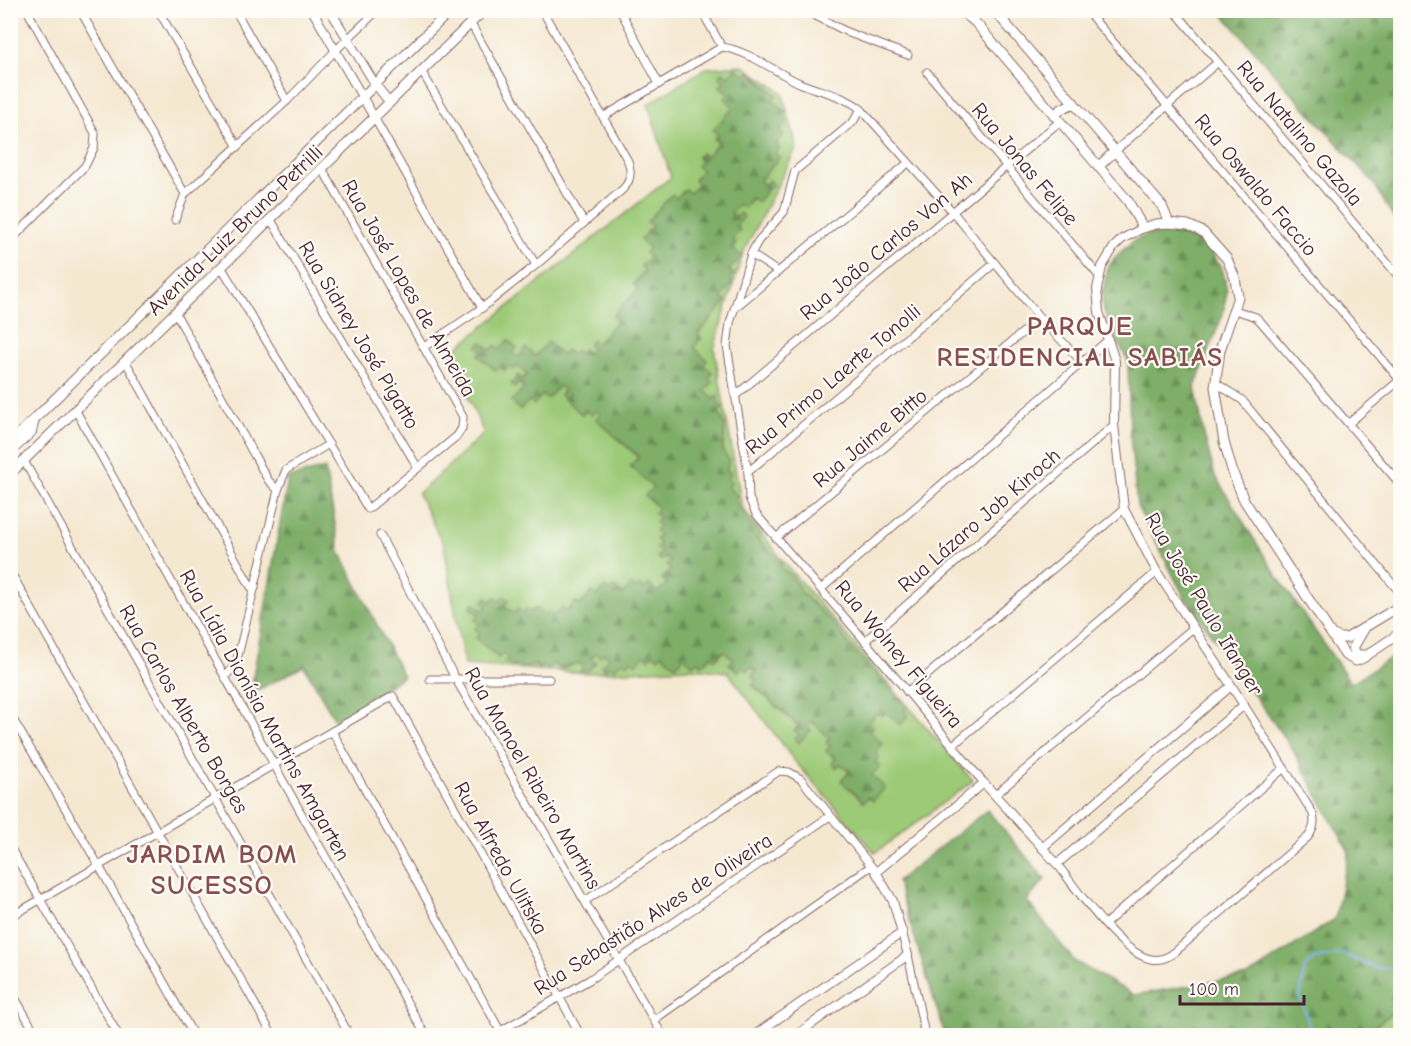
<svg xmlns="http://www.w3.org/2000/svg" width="1411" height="1046" font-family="'Comic Neue',sans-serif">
	<defs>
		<pattern id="grass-tufts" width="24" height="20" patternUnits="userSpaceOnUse" patternTransform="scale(1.5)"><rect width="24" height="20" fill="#9dca77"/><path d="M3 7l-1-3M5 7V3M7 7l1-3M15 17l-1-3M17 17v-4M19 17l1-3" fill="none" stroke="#89ad67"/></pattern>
		<pattern id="forest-firs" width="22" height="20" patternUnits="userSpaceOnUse" patternTransform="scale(1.5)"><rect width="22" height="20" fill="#7eae68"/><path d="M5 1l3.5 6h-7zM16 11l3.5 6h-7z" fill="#698d56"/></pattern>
	</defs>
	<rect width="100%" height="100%" fill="#fdfcf7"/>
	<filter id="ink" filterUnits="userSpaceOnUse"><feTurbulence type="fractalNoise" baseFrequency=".0167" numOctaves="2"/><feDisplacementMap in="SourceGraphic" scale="12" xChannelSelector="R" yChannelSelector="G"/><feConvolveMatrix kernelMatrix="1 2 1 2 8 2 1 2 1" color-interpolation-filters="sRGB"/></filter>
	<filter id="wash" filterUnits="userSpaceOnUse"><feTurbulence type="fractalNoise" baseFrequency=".008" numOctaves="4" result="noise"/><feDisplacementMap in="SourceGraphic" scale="24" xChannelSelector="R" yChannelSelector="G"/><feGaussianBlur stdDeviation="1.35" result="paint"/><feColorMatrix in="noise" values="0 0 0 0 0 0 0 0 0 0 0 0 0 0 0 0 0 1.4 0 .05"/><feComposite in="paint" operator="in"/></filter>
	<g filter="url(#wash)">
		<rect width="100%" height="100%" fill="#f5e8d1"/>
		<polygon fill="url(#grass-tufts)" stroke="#747451" stroke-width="1.5" points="1400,1007 1400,1026 1387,1035 1362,1036"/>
		<g fill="url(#forest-firs)" stroke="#64664a" stroke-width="1.5">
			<polygon points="1220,11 1400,11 1400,229 1373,182 1284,85"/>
			<path d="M736,67L749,71L777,96L773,100L787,113L788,122L780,148L781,157L769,180L773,184L757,203L739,212L744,217L737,243L733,248L742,256L734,275L727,301L698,334L702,338C708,362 715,385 724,408L720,412L725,425L723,451L729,460L732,482L737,495L735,500L752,525L761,534L757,539L776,555L782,563L786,572L792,576L802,593L833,623L852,648L908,707V716L900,725L873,726L870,731L883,744C879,760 881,771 886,788L873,801L868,798L864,802L841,781L849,772L840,764L836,768C828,761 826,752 826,742L830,738L812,730L799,744L795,739L794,731L798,726L752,684L751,676L755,671L738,672L729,664L723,651L715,660L711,656L702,665L676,666L658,659L605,670L601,666L600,657L596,653L592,658L596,662L589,670L579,672L578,663C553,672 529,669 503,663L507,658L503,654L499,658L475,638V620L469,607L474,602H482L487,597L504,596L518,609L536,608L549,612L575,601L580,605L592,592L597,595L605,586L667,583L662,579L670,569L657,557L654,513L630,466L638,456L596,419L600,415H583L559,395L520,410L511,402L515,388L510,384L519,375L523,379L527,374L514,370L496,371L478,355L477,346L481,341L495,345L508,340L517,348L548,342L566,350L583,349L588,353V344L592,340L596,344L617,320L613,316L637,289L633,285L645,271L641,266L645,253L639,240L652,226L647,222L672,194L685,189L690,193L698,184L694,180L697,166V157L713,139V130L725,98L719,85V77L723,72Z"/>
			<polygon points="1152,233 1171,233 1185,235 1199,241 1212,253 1223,271 1227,291 1223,314 1195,387 1203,431 1215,476 1275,573 1351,683 1400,652 1400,1007 1362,1035 945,1035 897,881 987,810 1045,879 1027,901 1074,961 1134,995 1248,976 1335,919 1349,852 1291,747 1184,596 1137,506 1130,434 1128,360 1111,331 1104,311 1102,296 1108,268 1115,257 1133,241"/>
			<polygon points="325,468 340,552 403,676 337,723 304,666 250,694 288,478"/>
		</g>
		<path fill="#9dca77" stroke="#747451" stroke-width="1.5" fill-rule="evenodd" d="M742,65L782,92L797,147L743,253L714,348L742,507L786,565L973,781L875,853L793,759L728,672L690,668L585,673L464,665L444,545L418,494L484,433L449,354L671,177L648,104L706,68ZM736,67L745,75L750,71L777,95L773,100L787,112L783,117L787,122L779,131L784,135L776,144L780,148L776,153L780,157L760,180L764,185L769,180L773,184L757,202L752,198L744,208L739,204L731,213L735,217L740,213L744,217L736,226L740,230L732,239L737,243L733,248L742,257L729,270L734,274L730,279L732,283L722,297L726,302L698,334L702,338L694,347L707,360L704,365L713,373L709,378L713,382L705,391L714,399L718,395L719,404L723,408L719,412L725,425L723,451L729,460L727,469L731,474L727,478L732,482L728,487L737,495L735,500L752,525L761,533L757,538L782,563L781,568L792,576L802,593L833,623L852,648L908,707L904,711L908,716L900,725L886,712L882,717L877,713L869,722L873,726L869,731L883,744L875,753L879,757L875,762L880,766L872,775L885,788L873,801L868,797L864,802L841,781L849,772L840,764L836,768L832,764L835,759L826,751L830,746L826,742L830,738L811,721L807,726L811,730L799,743L795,739L799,735L794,731L798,726L752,685L756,680L752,675L756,671L751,667L747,671L742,667L738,672L729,664L733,659L724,651L715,660L711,656L702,665L698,661L693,665L684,657L676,666L662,654L658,658L653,654L649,659L644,655L636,664L631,660L627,664L623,661L614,669L609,666L605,670L601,666L609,657L604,653L600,657L596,653L591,658L596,662L589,670L580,671L583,667L578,663L562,669L552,664L548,669L543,665L539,669L534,665C526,669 513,665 504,663L508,658L503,654L498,658L476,638L480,633L475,629L479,624L475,620L479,615L470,607L474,603L483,611L487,606L483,602L486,597L491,601L495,597L500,601L504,596L509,600L505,605L514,613L518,609L523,613L527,608L531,612L536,608L545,616L549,612L554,616L562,607L567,611L575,602L580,605L592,592L597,596L605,587L610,591L614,586L623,594L632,585L636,589L640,585L645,589L649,584L658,592L667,583L662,579L671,570L666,565L670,561L665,557L661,561L657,557L661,552L656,548L660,544L656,539L660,535L655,531L659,526L655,522L659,517L654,513L658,508L645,496L653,487L630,466L638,457L596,419L600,414L596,410L592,415L587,411L582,415L560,395L564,390L559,386L547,399L542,395L534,405L529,401L520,410L511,401L524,388L519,383L515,388L511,384L518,375L523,379L527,374L518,366L514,370L509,366L505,371L501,367L496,371L478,355L482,350L477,346L482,342L491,350L495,345L500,349L508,340L517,348L513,353L518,357L526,348L535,356L548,342L562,355L566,350L570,354L575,350L579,354L583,349L588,353L592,349L588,344L592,340L596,344L617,321L613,316L638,289L633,284L645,271L641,266L649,257L645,253L649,248L640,240L652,226L647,222L672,194L677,198L685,189L690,193L698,184L694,180L702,170L697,166L701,161L697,157L701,153L706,157L718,143L714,139L718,134L713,130L734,107L725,99L729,94L720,86L724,81L719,76L723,72L728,76Z"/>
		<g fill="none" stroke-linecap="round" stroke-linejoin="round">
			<g stroke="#86b7f2" stroke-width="2">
				<polyline points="1202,1036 1207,1036"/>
				<polyline points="1310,1036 1308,1020 1300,997 1305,967 1316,958 1343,954 1375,968 1397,969 1400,965"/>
			</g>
		</g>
	</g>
	<g filter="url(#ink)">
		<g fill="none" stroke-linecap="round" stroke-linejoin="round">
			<defs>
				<g id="minor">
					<polyline points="80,10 185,194"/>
					<polyline points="158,10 238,147"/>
					<polyline points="235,10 287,101"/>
					<polyline points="620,10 659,84"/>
					<polyline points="701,10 722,47"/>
					<polyline points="804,10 849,33 908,55"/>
					<polyline points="1086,10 1400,380"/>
					<polyline points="1174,10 1400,278"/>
					<polyline points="471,24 584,223"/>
					<path d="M722,47C752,52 774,72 802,84C822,92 843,95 861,109L952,211L1040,318L1083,363"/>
					<polyline points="422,72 536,265"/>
					<polyline points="927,72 1099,276"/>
					<polyline points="861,109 853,122 795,171 784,212 758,241 751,254 730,323 727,346 748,472 749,498 756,514 865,641 984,783"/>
					<polyline points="603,117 722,47"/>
					<polyline points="375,119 482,308"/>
					<polyline points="1115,151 1218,62"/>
					<polyline points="175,220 185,194 287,101 335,51 378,10"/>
					<polyline points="271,220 418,468"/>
					<polyline points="10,241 85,166 94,148 95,133 27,10"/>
					<polyline points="751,254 778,272"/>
					<polyline points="222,268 368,509 457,436 462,428 463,417 323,170"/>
					<polyline points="737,306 908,163"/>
					<polyline points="1235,310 1256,317 1261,322 1400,484"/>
					<polyline points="176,314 268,480 278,490"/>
					<path d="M424,347L482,308L536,265L623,189C631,181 632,172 628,161L542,10"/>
					<polyline points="126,362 251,587 255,588"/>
					<polyline points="1216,383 1242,400 1400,593"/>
					<polyline points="735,396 1059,122"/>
					<polyline points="76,411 426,1036"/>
					<polyline points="1349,423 1400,380"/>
					<polyline points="24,461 350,1036"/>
					<polyline points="748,472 995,263"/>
					<polyline points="380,535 455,678 663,1036"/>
					<polyline points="776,538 1040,318"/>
					<polyline points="10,571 273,1036"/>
					<polyline points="821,589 1108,340"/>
					<polyline points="865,641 1114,425"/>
					<polyline points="225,677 236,664 278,490 286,470 329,444"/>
					<polyline points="430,679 549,679"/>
					<polyline points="907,692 1124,509"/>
					<polyline points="10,714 99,866 194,1036"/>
					<polyline points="332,731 503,1036"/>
					<polyline points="952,746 1157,572"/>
					<polyline points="995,795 1193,628"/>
					<polyline points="10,847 119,1036"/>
					<path d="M1057,864C1077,889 1119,953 1151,959C1160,961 1169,957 1176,951L1308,837C1314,829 1316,821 1312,812L1244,705"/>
					<polyline points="585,901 779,771 789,772 801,779 876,872"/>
					<polyline points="10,917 393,696 581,1036"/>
					<polyline points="1105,924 1284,768"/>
					<polyline points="908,955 924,1030 917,1036"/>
					<polyline points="10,989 37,1036"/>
					<polyline points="654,1020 871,866"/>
					<polyline points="492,1036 589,980 830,816"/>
				</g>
				<g id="tertiary">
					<polyline points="312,10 375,119"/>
					<polyline points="330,10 375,84 390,103"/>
					<polyline points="10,453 32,432 35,419"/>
					<polyline points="1042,848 1231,686"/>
					<polyline points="753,1036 903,932"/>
					<polyline points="795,1036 908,955 893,901 876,872 984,783 1057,864 1244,705 1157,572 1124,509 1114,425 1115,361 1099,312 1097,289 1102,267 1114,247 1122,239 1143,228"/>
				</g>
				<g id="secondary">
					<polyline points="960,10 975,22 1128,201 1143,228 1156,224 1169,223 1188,225 1203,232 1227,259 1235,278 1238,297 1220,350 1215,387 1224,442 1233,473 1244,500 1345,655 1356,661 1363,658 1400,633"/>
					<polyline points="994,10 1162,206 1169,223"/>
					<polyline points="1054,116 1061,109 1074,103"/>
					<polyline points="1098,167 1115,151"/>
					<polyline points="10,443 451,10"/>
					<polyline points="10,474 484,10"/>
					<polyline points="1363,631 1353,648 1357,655 1366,655"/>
					<polyline points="1333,635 1340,638 1347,638 1400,606"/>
				</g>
			</defs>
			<use href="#minor" stroke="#866565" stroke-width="9"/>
			<use href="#tertiary" stroke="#866565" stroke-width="10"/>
			<use href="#secondary" stroke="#866565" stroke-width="11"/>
			<use href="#minor" stroke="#fff" stroke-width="7"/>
			<use href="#tertiary" stroke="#fff" stroke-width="8"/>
			<use href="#secondary" stroke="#fff" stroke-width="9"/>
		</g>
	</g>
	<g text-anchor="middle" stroke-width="4.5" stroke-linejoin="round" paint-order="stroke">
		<g font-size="21" fill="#4a1f2b" stroke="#fdfcf7">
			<text transform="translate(1300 133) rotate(50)" y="7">Rua Natalino Gazola</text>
			<text transform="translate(1025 164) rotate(50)" y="7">Rua Jonas Felipe</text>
			<text transform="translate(1256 185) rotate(50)" y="7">Rua Oswaldo Faccio</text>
			<text transform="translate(235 230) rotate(-44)" y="7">Avenida Luiz Bruno Petrilli</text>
			<text transform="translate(886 246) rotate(-40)" y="7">Rua João Carlos Von Ah</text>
			<text transform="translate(409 288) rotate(60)" y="7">Rua José Lopes de Almeida</text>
			<text transform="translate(359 335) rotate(59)" y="7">Rua Sidney José Pigatto</text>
			<text transform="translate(833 379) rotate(-40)" y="7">Rua Primo Laerte Tonolli</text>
			<text transform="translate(870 438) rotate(-40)" y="7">Rua Jaime Bitto</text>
			<text transform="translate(979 520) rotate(-41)" y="7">Rua Lázaro Job Kinoch</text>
			<text transform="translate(1204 604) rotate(59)" y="7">Rua José Paulo Ifanger</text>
			<text transform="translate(899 654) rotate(50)" y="7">Rua Wolney Figueira</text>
			<text transform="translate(184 709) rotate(60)" y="7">Rua Carlos Alberto Borges</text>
			<text transform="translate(265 715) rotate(61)" y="7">Rua Lídia Dionísia Martins Amgarten</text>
			<text transform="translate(533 778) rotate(60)" y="7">Rua Manoel Ribeiro Martins</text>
			<text transform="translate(501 858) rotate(61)" y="7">Rua Alfredo Ulitska</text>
			<text transform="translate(653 914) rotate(-33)" y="7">Rua Sebastião Alves de Oliveira</text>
		</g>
		<g font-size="27" font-weight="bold" letter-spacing="1.5" fill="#894f4f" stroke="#fdfcf7">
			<text x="1080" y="335">PARQUE<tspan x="1080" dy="31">RESIDENCIAL SABIÁS</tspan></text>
			<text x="212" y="863">JARDIM BOM<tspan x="212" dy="31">SUCESSO</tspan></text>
		</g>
	</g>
	<rect width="1411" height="1046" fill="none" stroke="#fdfcf7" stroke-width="36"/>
	<path d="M1180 995v9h124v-9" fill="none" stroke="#4a1f2b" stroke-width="3"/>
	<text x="1189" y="995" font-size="18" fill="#4a1f2b" stroke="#fdfcf7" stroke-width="4.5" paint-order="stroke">100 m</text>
</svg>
